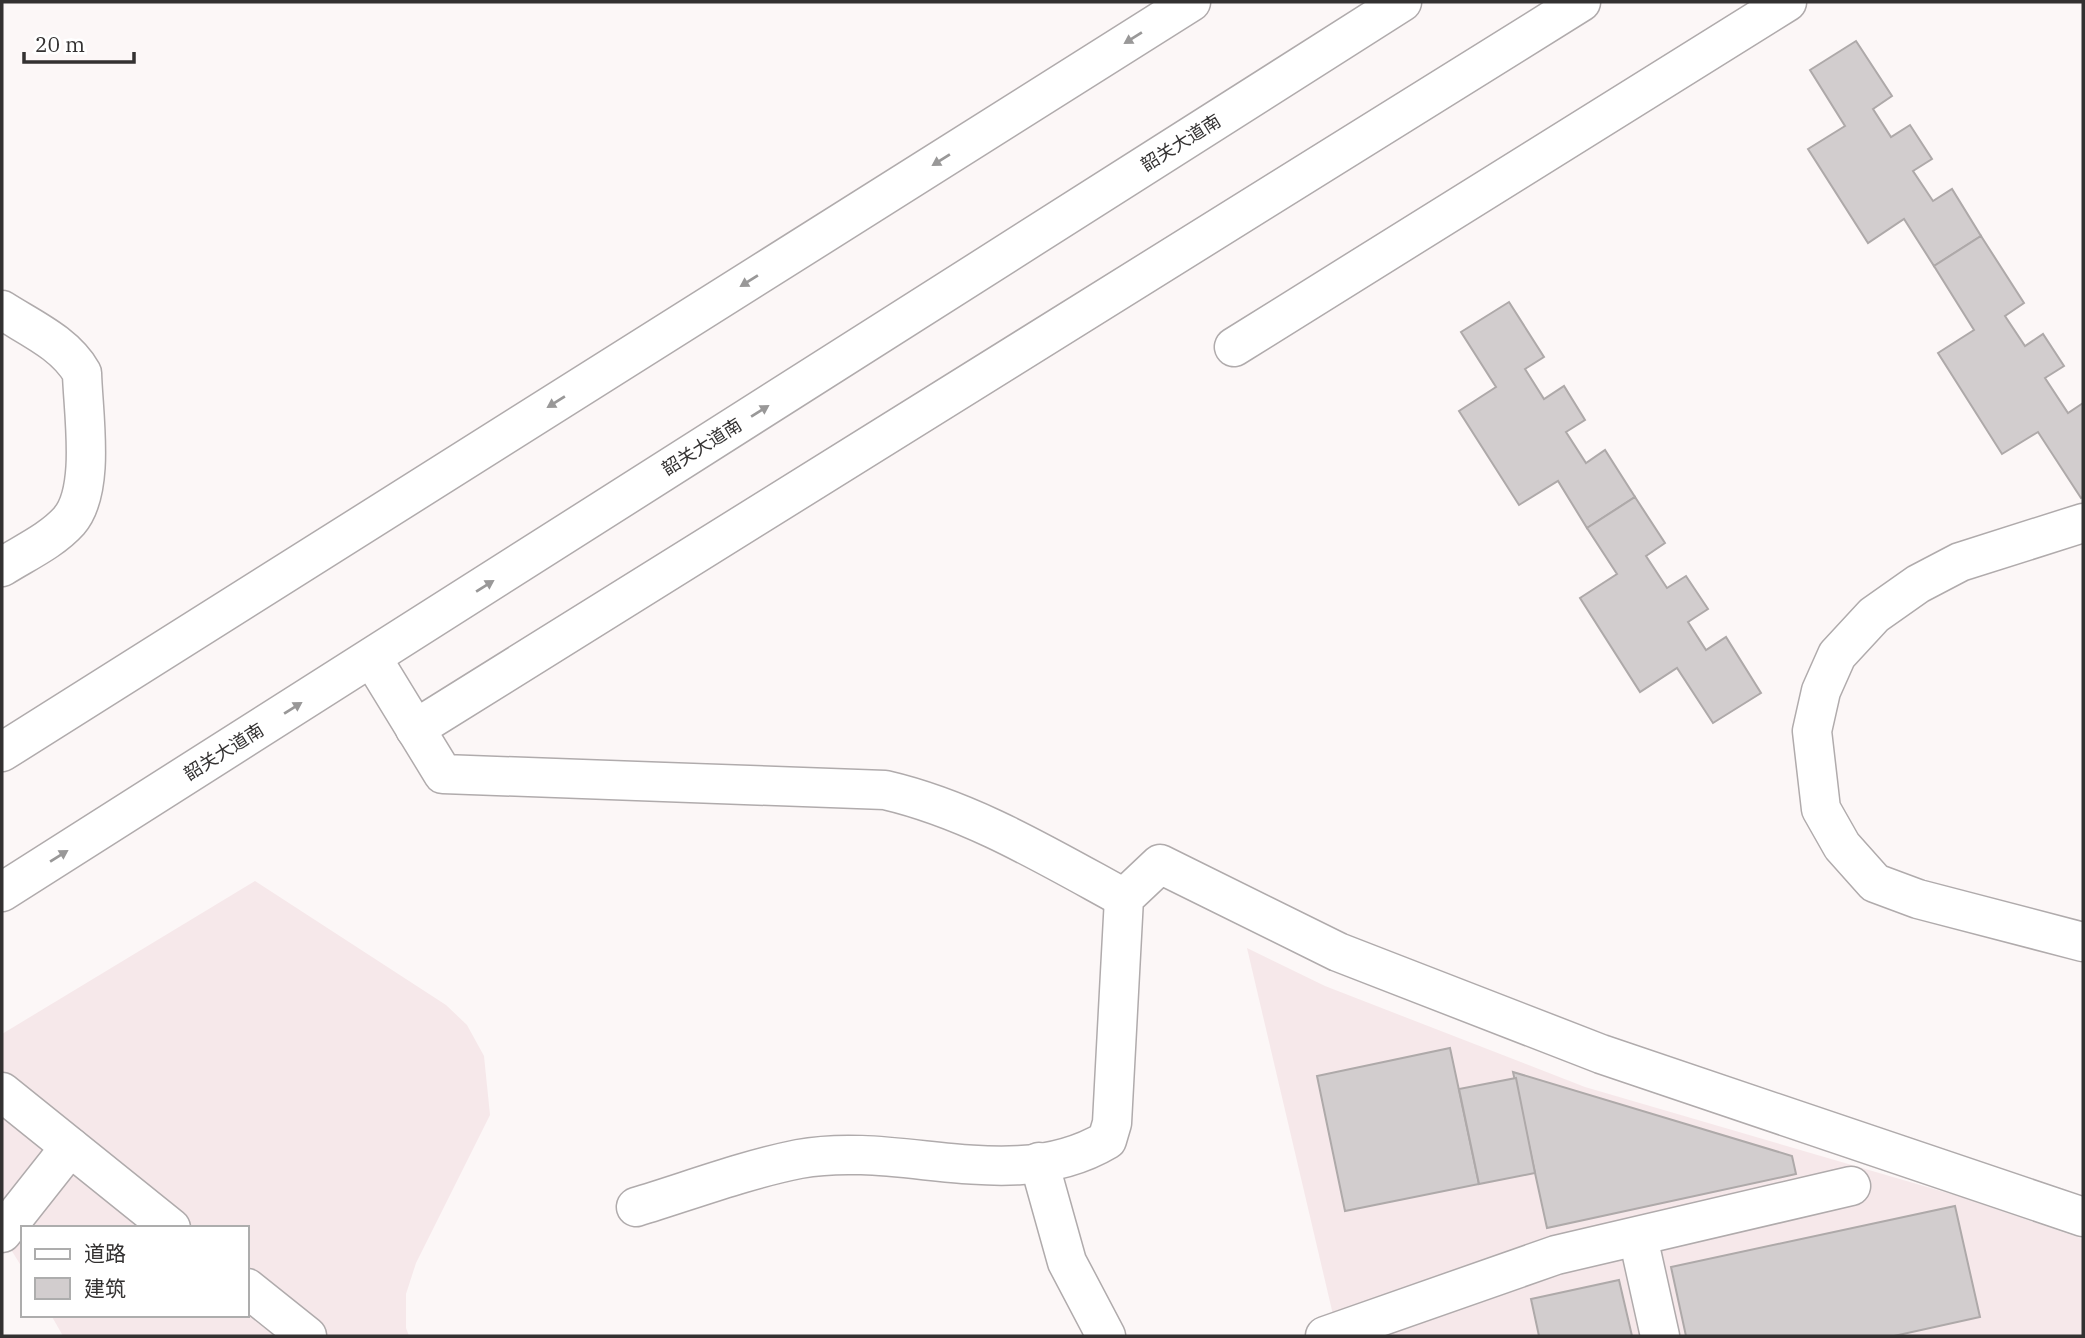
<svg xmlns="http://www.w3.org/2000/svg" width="2085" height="1338" font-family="'IBM Plex Serif','Noto Sans SC',serif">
	<rect width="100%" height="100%" fill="#fcf7f7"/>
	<g fill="#f6e8ea">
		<polygon points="255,881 446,1005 467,1025 484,1056 490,1115 416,1263 406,1294 406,1328 409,1336 63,1336 51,1315 247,1315 247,1228 23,1228 23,1269 2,1235 2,1034"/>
		<polygon points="1247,948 1325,986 1585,1087 1958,1196 2083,1239 2083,1336 1338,1336"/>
	</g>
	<g fill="#d2cdce" stroke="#aea9a9" stroke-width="2">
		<polygon points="1856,41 1892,96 1873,109 1891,137 1910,125 1932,159 1913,171 1933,201 1952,189 1981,236 1934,266 1904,219 1868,243 1808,149 1845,126 1810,70"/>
		<polygon points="1981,236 2024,303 2005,316 2025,346 2043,334 2064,366 2045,378 2068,413 2083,403 2083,497 2081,498 2038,432 2002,454 1938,353 1974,330 1934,266"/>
		<polygon points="1509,302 1544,357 1525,369 1544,399 1564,386 1585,420 1566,432 1586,463 1605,450 1635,497 1587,528 1558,481 1519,505 1459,411 1496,387 1461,332"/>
		<polygon points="1635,497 1665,543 1646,556 1667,588 1686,576 1708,609 1688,622 1706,650 1726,637 1761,693 1713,723 1677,668 1640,692 1580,598 1617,574 1587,528"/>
		<polygon points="1450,1048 1479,1184 1345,1211 1317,1076"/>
		<polygon points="1513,1072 1792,1156 1796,1174 1547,1228"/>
		<polygon points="1516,1078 1535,1173 1479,1184 1459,1089"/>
		<polygon points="1955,1206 1980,1317 1894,1336 1686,1336 1671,1267"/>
		<polygon points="1619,1280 1632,1336 1539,1336 1531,1299"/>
	</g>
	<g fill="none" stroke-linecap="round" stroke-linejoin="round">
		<defs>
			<g id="minor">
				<path d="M2,310C30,328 65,343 82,373C83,413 96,490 69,521C51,541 24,553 2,567"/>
				<polyline points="1234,347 1787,2"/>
				<polyline points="2083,523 1960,562 1918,584 1874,615 1837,655 1821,691 1812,731 1821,809 1842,846 1875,883 1918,899 2083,942"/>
				<path d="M372,658L443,774L885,790C971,810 1047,856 1124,898"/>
				<polyline points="415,729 1581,2"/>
				<polyline points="2,1092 171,1228"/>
				<polyline points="1039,1162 1067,1262 1106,1336"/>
				<path d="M636,1207C689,1191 744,1170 799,1159C901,1140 1013,1196 1107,1140L1112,1123L1124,898L1160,864L1338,952L1601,1054L2083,1217"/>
				<polyline points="2,1233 70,1147"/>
				<polyline points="1638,1237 1660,1336"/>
				<polyline points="247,1288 307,1336"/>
				<polyline points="1325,1336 1556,1255 1851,1186"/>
			</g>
			<g id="highway">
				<polyline points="2,752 1191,2"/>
				<polyline points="2,892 1402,2"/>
			</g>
		</defs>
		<use href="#minor" stroke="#b0abac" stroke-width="41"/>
		<use href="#highway" stroke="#b0abac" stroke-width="41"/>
		<use href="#minor" stroke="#fff" stroke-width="38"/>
		<use href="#highway" stroke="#fff" stroke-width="38"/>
	</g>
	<defs><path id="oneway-solid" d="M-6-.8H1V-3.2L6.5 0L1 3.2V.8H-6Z" transform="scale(1.75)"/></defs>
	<g fill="#999898">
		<use href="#oneway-solid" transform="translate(1133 38) rotate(148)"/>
		<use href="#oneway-solid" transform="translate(941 160) rotate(148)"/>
		<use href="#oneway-solid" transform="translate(749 281) rotate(148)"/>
		<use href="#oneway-solid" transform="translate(556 402) rotate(148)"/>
		<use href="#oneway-solid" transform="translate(760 411) rotate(-32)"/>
		<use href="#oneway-solid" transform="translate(485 586) rotate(-32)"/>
		<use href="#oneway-solid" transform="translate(293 708) rotate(-32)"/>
		<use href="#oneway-solid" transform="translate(59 856) rotate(-32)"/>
	</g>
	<g text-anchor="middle" stroke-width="5" stroke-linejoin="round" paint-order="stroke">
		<g font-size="18" fill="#333131" stroke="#fff">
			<text transform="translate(1181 143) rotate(-32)" y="6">韶关大道南</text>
			<text transform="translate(702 447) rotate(-32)" y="6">韶关大道南</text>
			<text transform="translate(224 752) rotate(-32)" y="6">韶关大道南</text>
		</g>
	</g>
	<rect width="2085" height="1338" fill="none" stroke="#333131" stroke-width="7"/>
	<rect x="21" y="1226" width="228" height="91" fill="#ffffff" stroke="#adadad" stroke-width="2"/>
	<rect x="35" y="1249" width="35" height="10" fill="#ffffff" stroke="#adadad" stroke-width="2"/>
	<text x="84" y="1261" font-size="21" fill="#333131">道路</text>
	<rect x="35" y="1278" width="35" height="21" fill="#d2cdce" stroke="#adadad" stroke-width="2"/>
	<text x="84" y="1296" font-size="21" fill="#333131">建筑</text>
	<path d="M24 52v10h110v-10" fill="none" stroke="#333131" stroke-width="3.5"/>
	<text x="35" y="52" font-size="21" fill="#333131" stroke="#ffffff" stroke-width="5" paint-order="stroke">20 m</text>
</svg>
